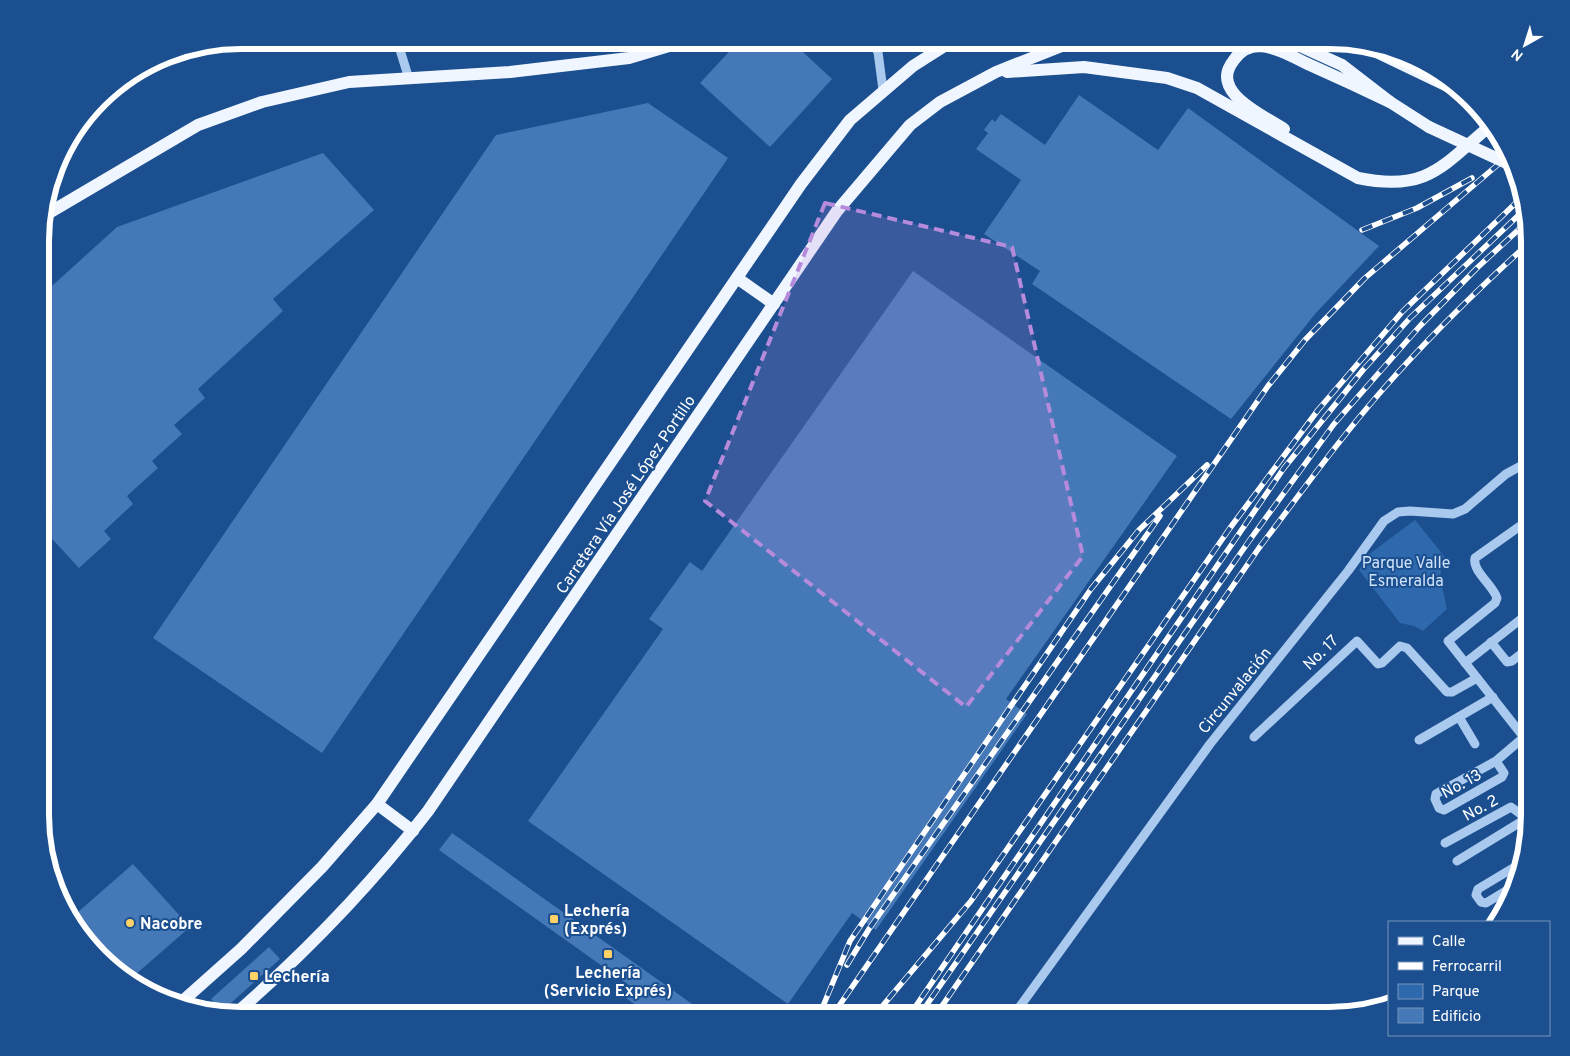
<svg xmlns="http://www.w3.org/2000/svg" width="1570" height="1056" font-family="Overpass,sans-serif">
	<rect width="100%" height="100%" fill="#1b4f8f"/>
	<polygon fill="#2e69ad" points="1415,520 1444,556 1440,576 1447,609 1423,631 1414,626 1400,623 1359,570 1368,555"/>
	<g fill="#4478b7">
		<polygon points="740,40 790,40 832,79 770,147 700,83"/>
		<polygon points="1079,95 1158,150 1188,108 1379,246 1315,314 1231,419 1032,284 1040,271 984,234 1021,180 976,149 988,133 984,130 992,119 995,122 1001,114 1045,145"/>
		<polygon points="648,103 728,158 322,753 153,638 496,135"/>
		<polygon points="323,153 374,210 273,299 283,311 198,389 205,398 174,425 182,434 152,461 158,468 127,496 133,504 104,531 111,539 79,568 42,528 42,295 117,227"/>
		<polygon points="913,271 1177,456 1006,699 1027,714 876,930 852,913 788,1004 528,821 663,629 649,619 690,562 702,571"/>
		<polygon points="452,833 709,1016 651,1016 626,998 633,988 439,850"/>
		<polygon points="133,864 190,927 128,981 70,919"/>
		<polygon points="269,947 280,959 222,1011 211,999"/>
	</g>
	<g fill="none" stroke-linecap="round" stroke-linejoin="round">
		<g stroke="#a9c9ee" stroke-width="9">
			<polyline points="397,40 409,79"/>
			<polyline points="870,40 878,52 883,90"/>
			<path d="M1530,519L1475,558C1472,571 1493,585 1497,598L1495,603L1448,641L1530,745"/>
			<polyline points="1491,642 1507,662 1512,661 1530,647"/>
			<polyline points="1465,663 1530,612"/>
			<polyline points="1459,717 1475,744"/>
			<polyline points="1254,737 1357,641 1378,664 1382,663 1400,646 1407,648 1447,692 1452,692 1477,678"/>
			<polyline points="1419,740 1493,697"/>
			<polyline points="1496,761 1504,773 1502,777 1444,810 1439,808 1435,799 1436,794 1496,761 1530,732"/>
			<polyline points="1445,843 1511,807 1530,821"/>
			<polyline points="1457,861 1527,818"/>
			<polyline points="1517,884 1486,903 1481,902 1476,895 1478,889 1523,862"/>
			<polyline points="1013,1016 1210,744 1348,571 1384,521 1398,512 1410,511 1453,514 1465,509 1506,474 1530,461"/>
		</g>
		<g stroke="#f0f6ff" stroke-width="12">
			<polyline points="1287,40 1342,65 1390,102 1429,127"/>
			<polyline points="1362,45 1456,90"/>
			<path d="M1007,72L1084,67L1167,78L1197,88L1358,178C1427,192 1441,167 1490,126"/>
			<path d="M1284,129C1263,115 1208,92 1234,60C1240,51 1249,46 1260,46C1276,47 1295,58 1310,65C1337,77 1363,89 1390,102"/>
			<polyline points="42,217 198,125 262,102 349,82 510,72 629,58 689,40"/>
			<polyline points="737,278 774,304"/>
			<polyline points="377,804 413,831"/>
			<polyline points="177,1006 241,949 322,867 377,804 801,184 850,120 913,66 954,40"/>
			<path d="M234,1015C304,954 371,885 428,811L837,211L910,125L940,102L996,72L1077,40"/>
		</g>
		<defs>
			<g id="rail">
				<polyline points="1362,230 1417,208 1472,178"/>
				<polyline points="847,965 869,929 1160,516"/>
				<polyline points="819,1016 850,941 1091,589 1139,530 1207,465"/>
				<polyline points="832,1016 1268,386 1305,340 1365,278 1508,156"/>
				<polyline points="874,1016 971,901 1230,528 1318,410 1403,311 1521,198"/>
				<polyline points="909,1016 1284,468 1363,370 1410,318 1524,210"/>
				<polyline points="919,1016 1249,541 1334,424 1420,326 1478,267 1528,221"/>
				<path d="M935,1016L1259,548C1300,494 1340,438 1385,387C1430,336 1479,288 1530,242"/>
			</g>
		</defs>
		<use href="#rail" stroke="#fff" stroke-width="5.5"/>
		<use href="#rail" stroke="#1b4f8f" stroke-width="4" stroke-dasharray="11" stroke-linecap="butt"/>
		<polyline stroke="#f0f6ff" stroke-width="12" points="1429,127 1511,165"/>
	</g>
	<path fill="#b68bdc" fill-opacity="0.2" stroke="#b68bdc" stroke-width="4" stroke-dasharray="10 6" stroke-linejoin="round" d="M825,203L1012,247L1083,556L966,707L705,501Z"/>
	<g fill="#ffd166" stroke="#1b4f8f" stroke-width="2">
		<rect x="549" y="914" width="10" height="10" rx="2.5"/>
		<circle cx="130" cy="923" r="5"/>
		<rect x="603" y="949" width="10" height="10" rx="2.5"/>
		<rect x="249" y="971" width="10" height="10" rx="2.5"/>
	</g>
	<g text-anchor="middle" stroke-width="4" stroke-linejoin="round" paint-order="stroke">
		<g font-size="16" fill="#fff" stroke="#1b4f8f">
			<text transform="translate(625 494) rotate(-56)" y="6">Carretera Vía José López Portillo</text>
			<text transform="translate(1320 652) rotate(-44)" y="6">No. 17</text>
			<text transform="translate(1234 690) rotate(-51)" y="6">Circunvalación</text>
			<text transform="translate(1461 783) rotate(-29)" y="6">No. 13</text>
			<text transform="translate(1480 807) rotate(-29)" y="6">No. 2</text>
		</g>
		<g font-size="16" fill="#cfe3fa" stroke="#1b4f8f">
			<text x="1406" y="568">Parque Valle<tspan x="1406" dy="18">Esmeralda</tspan></text>
		</g>
		<g font-size="16" font-weight="bold" fill="#fff" stroke="#1b4f8f" text-anchor="start">
			<text x="564" y="916">Lechería<tspan x="564" dy="18">(Exprés)</tspan></text>
			<text x="140" y="929">Nacobre</text>
			<text x="608" y="978" text-anchor="middle">Lechería<tspan x="608" dy="18">(Servicio Exprés)</tspan></text>
			<text x="264" y="982">Lechería</text>
		</g>
	</g>
	<path d="M0 0H1570V1056H0ZM241 49H1329A192 192 0 0 1 1521 241V815A192 192 0 0 1 1329 1007H241A192 192 0 0 1 49 815V241A192 192 0 0 1 241 49Z" fill="#1b4f8f" fill-rule="evenodd"/>
	<path fill="none" stroke="#fff" stroke-width="6" d="M241 49H1329A192 192 0 0 1 1521 241V815A192 192 0 0 1 1329 1007H241A192 192 0 0 1 49 815V241A192 192 0 0 1 241 49Z"/>
	<rect x="1388" y="921" width="162" height="115" fill="#1b4f8f" stroke="#7695bc"/>
	<rect x="1398" y="937" width="25" height="8" fill="#f0f6ff" stroke="#7695bc"/>
	<text x="1432" y="946" font-size="15" fill="#ffffff">Calle</text>
	<rect x="1398" y="962" width="25" height="8" fill="#ffffff" stroke="#7695bc"/>
	<text x="1432" y="971" font-size="15" fill="#ffffff">Ferrocarril</text>
	<rect x="1398" y="984" width="25" height="15" fill="#2e69ad" stroke="#7695bc"/>
	<text x="1432" y="996" font-size="15" fill="#ffffff">Parque</text>
	<rect x="1398" y="1008" width="25" height="15" fill="#4478b7" stroke="#7695bc"/>
	<text x="1432" y="1021" font-size="15" fill="#ffffff">Edificio</text>
	<g transform="translate(1525 45) rotate(219)" stroke="#1b4f8f" stroke-width="4" paint-order="stroke">
	<path d="M0-4L9 19L0 12L-9 19Z" fill="#ffffff"/>
	<text y="-8" font-size="14" font-weight="bold" text-anchor="middle" fill="#ffffff">N</text>
	</g>
</svg>
